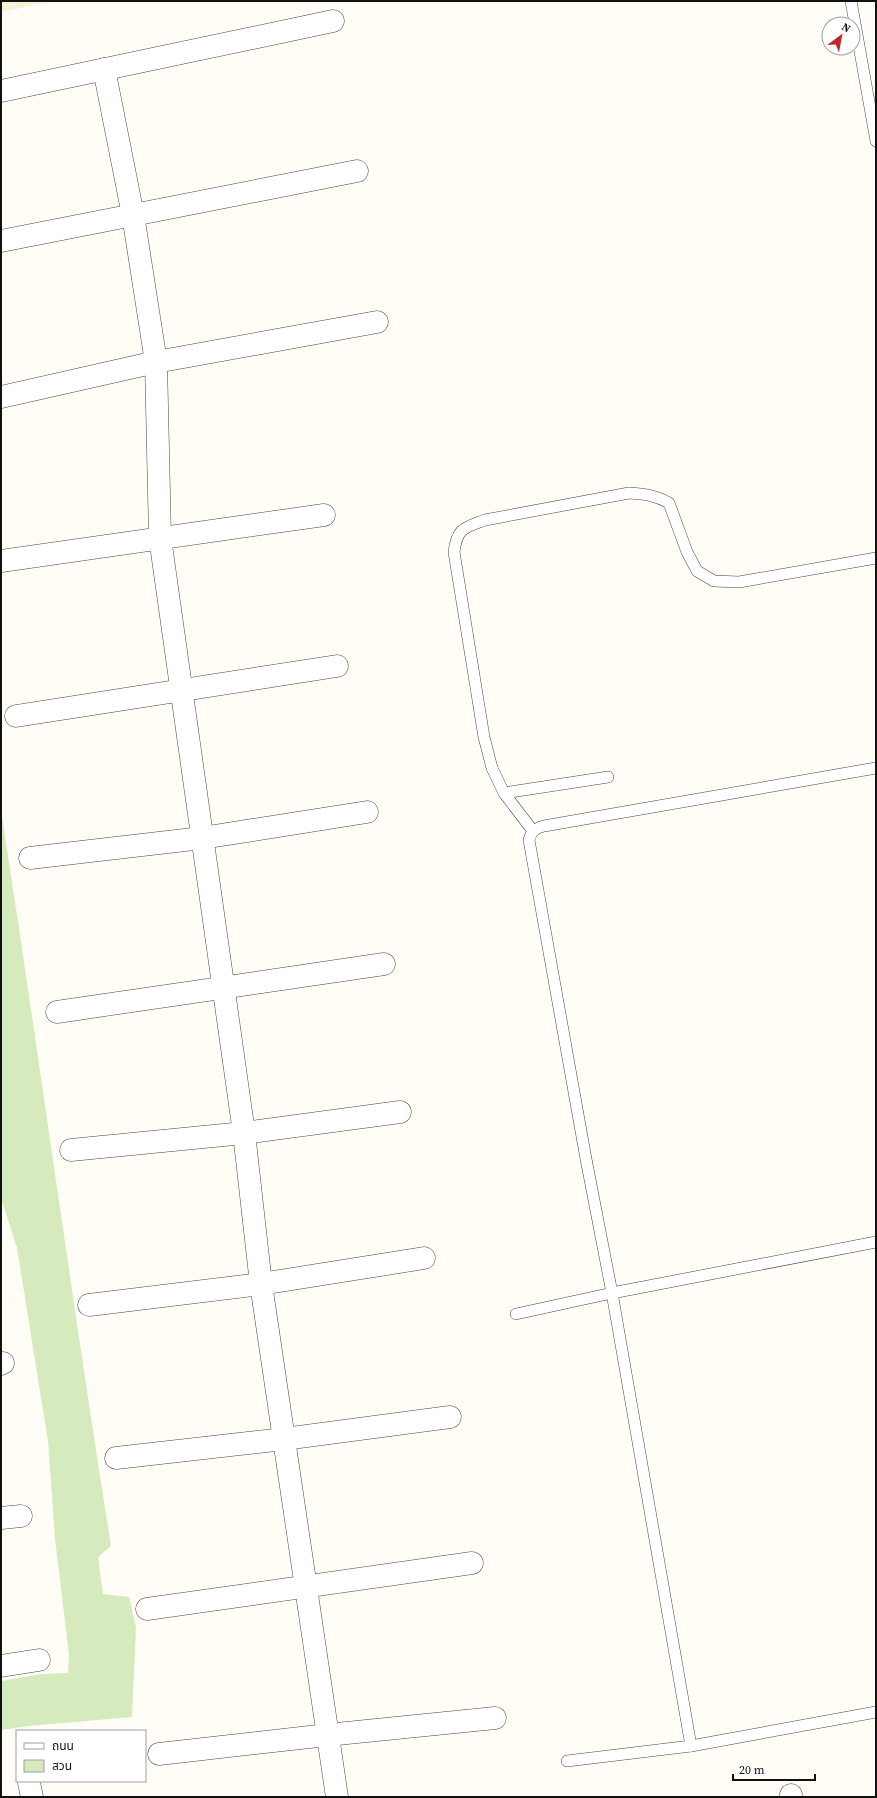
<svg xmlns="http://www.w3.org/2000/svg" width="877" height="1798" font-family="'Source Serif 4','Noto Sans Thai',serif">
	<rect width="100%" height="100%" fill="#fffdf5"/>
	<polygon fill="#f6f3d4" points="1,1 54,1 1,12"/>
	<path fill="#d5ebbd" d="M1,810C39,1055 72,1301 111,1546L98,1557L103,1594L129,1597L136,1627L132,1717L28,1726L1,1730V1681L42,1674L68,1673L69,1655L55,1539L48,1441L17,1248L2,1201Z"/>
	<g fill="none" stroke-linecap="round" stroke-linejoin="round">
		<defs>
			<g id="service">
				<polyline points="851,1 876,141"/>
				<polyline points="504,793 608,777"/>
				<path d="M533,831L504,793L492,768L484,737L454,552C457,528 464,528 485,520L629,493C644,494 655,495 669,503L687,552L697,571L714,581L739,582L876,558"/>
				<polyline points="516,1314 612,1293 876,1242"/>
				<path d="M691,1746L612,1293L586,1159L529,840C531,832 535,828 544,826L876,768"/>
				<polyline points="567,1761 691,1746 876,1712"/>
			</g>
			<g id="minor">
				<polyline points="104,69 133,215 156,362 160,538 244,1133 261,1284 337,1797"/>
				<polyline points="1,91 333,21"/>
				<polyline points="1,241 357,171"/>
				<polyline points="1,397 156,362 377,322"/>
				<polyline points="1,561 324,515"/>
				<polyline points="16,716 337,666"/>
				<polyline points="30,858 202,838 367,812"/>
				<polyline points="57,1012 384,964"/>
				<polyline points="71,1150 244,1133 400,1112"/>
				<polyline points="89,1305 261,1284 424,1258"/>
				<polyline points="1,1364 3,1363"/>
				<polyline points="116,1458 284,1439 450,1417"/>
				<polyline points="1,1518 21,1516"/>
				<polyline points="147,1609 472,1563"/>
				<polyline points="1,1666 39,1660"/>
				<polyline points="159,1754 327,1735 495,1718"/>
				<polyline points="29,1783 32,1797"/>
				<polyline points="791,1795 791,1797"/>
			</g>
		</defs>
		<use href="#service" stroke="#444" stroke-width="12"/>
		<use href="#minor" stroke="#444" stroke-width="23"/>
		<use href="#service" stroke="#fff" stroke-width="11"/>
		<use href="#minor" stroke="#fff" stroke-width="22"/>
	</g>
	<rect width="877" height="1798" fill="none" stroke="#111111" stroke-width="4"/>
	<rect x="16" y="1730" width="130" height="52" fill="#ffffff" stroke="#a0a0a0"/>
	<rect x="24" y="1743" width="20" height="6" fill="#ffffff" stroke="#a0a0a0"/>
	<text x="52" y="1750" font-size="12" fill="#111111">ถนน</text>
	<rect x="24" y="1760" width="20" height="12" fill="#d5ebbd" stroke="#a0a0a0"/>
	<text x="52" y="1770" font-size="12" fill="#111111">สวน</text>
	<g transform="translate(841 36) rotate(32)"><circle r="19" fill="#ffffff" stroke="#a0a0a0"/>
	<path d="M0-3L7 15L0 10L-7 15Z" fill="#c4262e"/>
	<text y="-6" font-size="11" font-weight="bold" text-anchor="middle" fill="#111111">N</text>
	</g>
	<path d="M733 1774v6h82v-6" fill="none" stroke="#111111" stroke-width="2"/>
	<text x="739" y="1774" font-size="12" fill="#111111" stroke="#ffffff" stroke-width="3" paint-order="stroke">20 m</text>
</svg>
